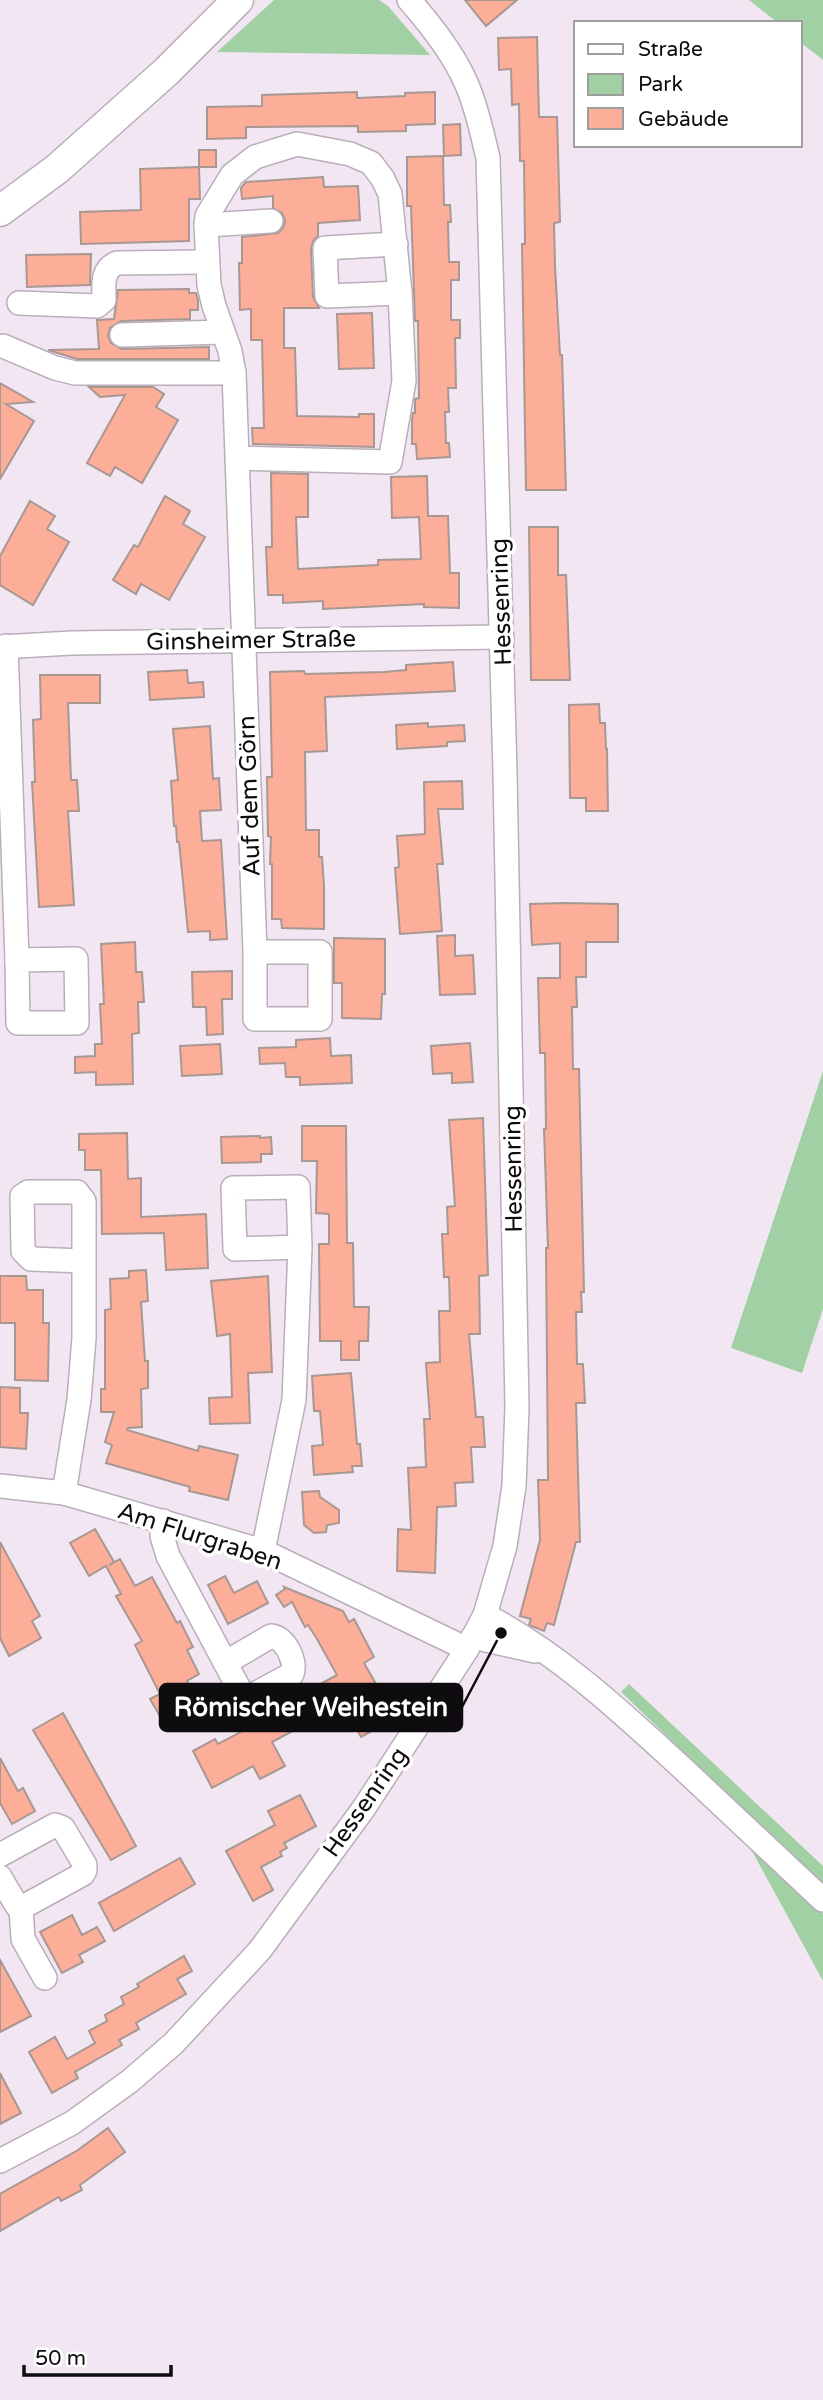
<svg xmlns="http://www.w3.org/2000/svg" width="823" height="2400" font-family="'Varela Round',sans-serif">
	<rect width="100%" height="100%" fill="#f2e6f3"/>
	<g fill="#a0d0a3">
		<polygon points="274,0 379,0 388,6 430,55 217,52"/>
		<polygon points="749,0 823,0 823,60 800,42 800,23 778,23"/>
		<polygon points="823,1071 823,1309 802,1373 731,1348"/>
		<polygon points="629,1684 823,1866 823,1886 621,1692"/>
		<polygon points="746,1840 823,1914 823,1981"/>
	</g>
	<g fill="#fdae99" stroke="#a89793" stroke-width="2">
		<polygon points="465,0 517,0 486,26"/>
		<polygon points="537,37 539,117 557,117 560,222 554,223 555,266 560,355 562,355 566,490 526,490 522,244 525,244 524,161 520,161 519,104 512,105 511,69 499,70 498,38"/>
		<polygon points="357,92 357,98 405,96 405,93 435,92 435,124 406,125 406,131 358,132 358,126 246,127 246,138 207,139 207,107 262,106 262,95"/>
		<polygon points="460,124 461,155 444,156 443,125"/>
		<rect x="199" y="150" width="17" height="17"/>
		<polygon points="443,156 444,205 450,205 451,222 448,222 449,262 459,262 459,280 451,280 451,320 460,320 460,338 455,338 456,388 448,388 449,412 445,412 446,443 449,443 450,457 417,459 416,444 412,444 412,419 413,413 415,413 415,399 419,398 418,321 415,321 411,206 407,206 407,157"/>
		<polygon points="199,167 200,199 189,199 189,241 81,244 80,212 141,210 140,169"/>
		<polygon points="323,177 324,187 358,186 360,220 318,223 318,236 313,241 311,249 313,297 319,308 284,308 284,348 295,348 297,416 359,417 359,414 374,414 374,447 253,444 252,428 264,428 262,340 251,340 251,309 240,310 239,263 242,263 242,237 278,233 283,228 285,221 282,213 273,208 273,196 242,199 241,188 246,182"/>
		<polygon points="91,254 90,285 27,287 26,255"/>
		<polygon points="189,289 189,293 196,293 198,300 198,310 190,310 190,319 121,321 110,328 108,336 111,343 122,349 209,347 209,359 77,359 48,350 99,349 97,320 114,319 118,290"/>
		<polygon points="372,313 374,368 339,369 337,314"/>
		<polygon points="0,383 33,402 6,404 34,421 0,479"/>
		<polygon points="89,387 153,387 164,394 156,407 178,420 142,483 115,467 110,476 87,463 125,395 100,397"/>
		<polygon points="271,473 308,474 308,517 296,517 298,569 378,565 378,560 421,559 419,517 392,518 391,477 427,476 428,516 448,516 450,573 459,573 459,608 424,607 424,604 323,609 323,601 283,603 283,595 268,595 266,547 272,547"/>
		<polygon points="165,496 190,511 183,524 205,537 169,600 141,584 136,594 113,580 134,545 138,547"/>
		<polygon points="30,501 55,516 47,529 69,542 33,605 0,585 0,556"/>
		<polygon points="529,527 558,527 558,575 566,575 570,680 531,680"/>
		<polygon points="453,662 455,691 325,697 327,751 305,752 306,830 319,830 319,857 322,857 324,885 324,929 282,928 281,919 272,919 272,864 270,864 271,837 268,836 267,777 272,777 270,672 304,671 305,674 384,672 406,670 406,665"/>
		<polygon points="187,670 188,683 203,682 204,697 150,700 148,672"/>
		<polygon points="40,675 100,675 100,703 68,703 71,780 77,780 79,811 68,811 74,905 39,907 32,782 35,782 33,720 41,719"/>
		<polygon points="599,704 600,723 605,723 606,749 607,749 608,811 586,811 586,798 570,798 569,705"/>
		<polygon points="428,723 428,727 464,725 465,741 447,742 447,746 397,749 396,725"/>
		<polygon points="210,726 213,779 219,778 221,810 200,811 202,841 221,840 227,939 210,940 210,931 188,932 179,842 177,842 176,826 174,826 171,781 178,780 173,729"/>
		<polygon points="462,781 463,809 438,809 443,864 437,864 442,931 400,934 395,868 399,867 397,836 425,834 424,782"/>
		<polygon points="563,903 618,904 618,942 586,942 586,977 576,977 577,1007 572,1007 573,1069 579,1069 584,1292 581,1292 582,1312 576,1312 577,1364 583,1364 585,1403 576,1403 580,1542 576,1542 554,1625 547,1623 544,1631 529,1625 531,1619 520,1616 540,1540 538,1480 548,1480 546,1248 548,1248 544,1129 546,1129 545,1053 540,1053 538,978 560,978 560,943 532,945 530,904"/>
		<polygon points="455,935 455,956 473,955 475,994 440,995 437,936"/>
		<polygon points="334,938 385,939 385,994 382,994 381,1019 342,1018 342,983 334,983"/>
		<polygon points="135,942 136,972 142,972 144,1002 138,1002 139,1033 132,1034 133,1084 96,1085 96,1072 75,1073 75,1057 95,1056 95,1044 102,1044 100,1004 104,1004 101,944"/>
		<polygon points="232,971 232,999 222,999 223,1034 207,1035 206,1007 193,1007 192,972"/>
		<polygon points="330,1038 331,1056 351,1055 352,1083 300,1085 300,1077 286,1077 285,1063 260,1064 259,1048 296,1047 296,1040"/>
		<polygon points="470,1043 473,1082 452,1083 452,1073 433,1074 431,1046"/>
		<polygon points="220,1044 222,1074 182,1076 180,1046"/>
		<polygon points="483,1118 488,1275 479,1276 480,1334 469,1334 476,1417 483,1417 485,1447 471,1447 473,1482 455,1483 456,1506 437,1507 435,1573 397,1571 398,1529 411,1530 408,1468 426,1467 424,1419 430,1419 426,1363 440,1362 439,1311 450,1311 449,1277 444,1277 442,1234 448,1234 447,1207 455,1206 449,1120"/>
		<polygon points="302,1126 346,1126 347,1243 353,1243 354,1307 369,1307 368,1341 359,1341 359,1360 341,1360 341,1341 320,1341 319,1244 329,1244 329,1214 316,1213 317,1161 302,1161"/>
		<polygon points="127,1133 128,1179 141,1178 141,1217 206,1214 208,1268 166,1270 164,1233 102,1234 101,1170 85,1170 85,1150 79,1150 79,1134"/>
		<polygon points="260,1136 260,1138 271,1137 272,1154 261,1154 261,1162 222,1163 221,1137"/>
		<polygon points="146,1270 148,1301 141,1302 145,1361 148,1361 148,1388 141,1389 142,1427 128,1428 127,1430 198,1451 199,1446 238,1455 228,1500 189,1491 190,1487 106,1463 112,1445 105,1442 114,1412 101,1412 101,1389 105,1389 105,1310 111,1309 110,1279 129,1278 129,1271"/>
		<polygon points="0,1276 26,1276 27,1290 43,1290 43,1323 49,1323 48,1381 15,1380 15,1323 0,1323"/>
		<polygon points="268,1276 272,1372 248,1373 250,1423 210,1424 209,1398 232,1397 230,1334 217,1336 211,1281"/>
		<polygon points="351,1373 357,1444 360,1444 362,1466 352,1466 353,1472 314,1475 312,1446 323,1445 320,1411 314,1411 312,1376"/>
		<polygon points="0,1387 20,1388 20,1413 28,1413 26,1449 0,1447"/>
		<polygon points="319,1491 320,1497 339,1510 339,1523 327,1525 326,1532 314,1533 304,1525 302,1492"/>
		<polygon points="95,1529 114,1562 109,1565 120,1559 135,1586 152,1577 177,1623 180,1621 193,1647 187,1650 199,1674 187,1681 200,1706 165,1725 150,1699 160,1694 135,1645 142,1641 116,1596 121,1594 106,1566 89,1576 70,1543"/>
		<polygon points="0,1542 40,1616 32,1621 41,1638 9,1656 0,1638"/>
		<polygon points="225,1576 234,1593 257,1581 268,1603 228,1624 208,1585"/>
		<polygon points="284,1587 343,1611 349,1622 354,1619 374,1657 364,1663 383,1696 373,1702 385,1724 361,1737 343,1704 272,1742 285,1766 260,1779 253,1766 212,1788 193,1751 215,1739 218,1744 283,1710 280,1706 337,1675 317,1639 308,1625 305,1627 292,1602 284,1607 276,1595 285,1589"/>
		<polygon points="63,1713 136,1846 111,1860 33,1730"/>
		<polygon points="0,1758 18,1791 23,1788 35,1811 12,1824 0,1803"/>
		<polygon points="300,1795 316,1826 284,1843 287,1848 280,1852 282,1856 261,1867 273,1890 253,1901 226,1851 275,1825 268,1811"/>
		<polygon points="180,1858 195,1884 114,1931 99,1903"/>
		<polygon points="72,1915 82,1935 97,1927 105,1941 79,1955 83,1962 62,1973 40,1932"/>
		<polygon points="184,1956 192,1971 177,1979 186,1994 136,2023 139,2029 119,2040 122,2045 75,2072 78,2078 52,2093 29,2052 55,2037 67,2059 95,2043 89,2031 107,2021 105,2015 124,2004 121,1997 139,1987 137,1984"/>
		<polygon points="0,1960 31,2016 0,2032"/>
		<polygon points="0,2073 21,2113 0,2124"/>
		<polygon points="108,2128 125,2152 80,2185 82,2190 61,2201 59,2197 0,2231 0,2194 78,2150"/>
	</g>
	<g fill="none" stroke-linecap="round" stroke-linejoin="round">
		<defs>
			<g id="minor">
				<polyline points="206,225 271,221"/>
				<polyline points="396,244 325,248 327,296 400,293"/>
				<path d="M19,303L97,306L104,300C104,285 101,270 117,263L207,262"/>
				<polyline points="122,335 223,332"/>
				<polyline points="3,346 55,368 75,373 234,373"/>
				<polyline points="238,458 390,462 404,381 400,293 390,194 383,179 371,163 350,154 297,144 255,157 232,175 207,216 206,225 209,285 214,306 230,351 234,373 255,952 255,1019 320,1019 320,952 255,952"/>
				<polyline points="6,646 17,960"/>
				<polyline points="0,647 72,643 502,637"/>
				<polygon points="76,959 77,1023 18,1023 17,960"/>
				<polyline points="0,1486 64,1493 263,1551 467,1649"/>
				<polyline points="64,1493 79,1400 84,1338 84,1201 77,1192 28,1192 22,1196 23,1251 31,1259 84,1261"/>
				<path d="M163,1521L162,1536L168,1556L242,1694L246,1697L251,1696L292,1674C297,1661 285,1637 271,1636L225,1663"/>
				<polyline points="263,1551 294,1400 300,1247 298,1187 233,1188 235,1249 300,1247"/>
				<path d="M485,1615C559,1654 618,1709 679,1765C727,1810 775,1855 823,1900"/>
				<polyline points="473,1637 535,1651"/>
				<polyline points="0,1855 55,1825 63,1828 85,1865 85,1870 83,1874 21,1908 17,1906 0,1877"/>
				<polyline points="21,1908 23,1939 45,1978"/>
				<path d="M0,2161L72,2123L130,2081L174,2043L260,1950L364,1808L467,1649L485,1615L505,1546L514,1486L517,1408L505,772L488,158C482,133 477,108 467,85C454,54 431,25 409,0"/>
			</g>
			<polyline id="major" points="0,211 57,169 167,71 238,0"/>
		</defs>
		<use href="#minor" stroke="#b9aeba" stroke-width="26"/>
		<use href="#major" stroke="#b9aeba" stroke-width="33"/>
		<use href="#minor" stroke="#fff" stroke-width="23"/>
		<use href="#major" stroke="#fff" stroke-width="30"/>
	</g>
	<g text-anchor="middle" stroke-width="7" stroke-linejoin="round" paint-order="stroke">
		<g font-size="24" fill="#0f0c10" stroke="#fff">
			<text transform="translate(501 602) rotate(-92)" y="8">Hessenring</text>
			<text transform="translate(251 640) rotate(-1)" y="8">Ginsheimer Straße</text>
			<text transform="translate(249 796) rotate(-92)" y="8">Auf dem Görn</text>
			<text transform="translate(513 1169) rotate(-91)" y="8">Hessenring</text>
			<text transform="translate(200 1536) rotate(18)" y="8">Am Flurgraben</text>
			<text transform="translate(365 1802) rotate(-55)" y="8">Hessenring</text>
		</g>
	</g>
	<path fill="none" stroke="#0f0c10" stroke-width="2.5" d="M501 1633L462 1707"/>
	<circle fill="#0f0c10" stroke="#fff" stroke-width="2.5" cx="501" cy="1633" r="7"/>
	<rect fill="#0f0c10" stroke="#0f0c10" stroke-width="2.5" x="160" y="1684" width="302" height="47" rx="7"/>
	<g font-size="26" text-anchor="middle" font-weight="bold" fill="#fff">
		<text x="311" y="1716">Römischer Weihestein</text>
	</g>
	<rect x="574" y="21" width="228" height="126" fill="#ffffff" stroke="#9f9e9f" stroke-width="2"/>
	<rect x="588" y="44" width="35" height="10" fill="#ffffff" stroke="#9f9e9f" stroke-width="2"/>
	<text x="638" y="56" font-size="21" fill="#0f0c10">Straße</text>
	<rect x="588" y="74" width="35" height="21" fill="#a0d0a3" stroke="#9f9e9f" stroke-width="2"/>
	<text x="638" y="91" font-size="21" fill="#0f0c10">Park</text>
	<rect x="588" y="108" width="35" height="21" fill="#fdae99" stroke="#9f9e9f" stroke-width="2"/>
	<text x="638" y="126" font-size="21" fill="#0f0c10">Gebäude</text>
	<path d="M24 2365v10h147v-10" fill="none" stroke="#0f0c10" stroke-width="3.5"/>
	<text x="35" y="2365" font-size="21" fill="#0f0c10" stroke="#ffffff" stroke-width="5" paint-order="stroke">50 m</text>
</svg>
